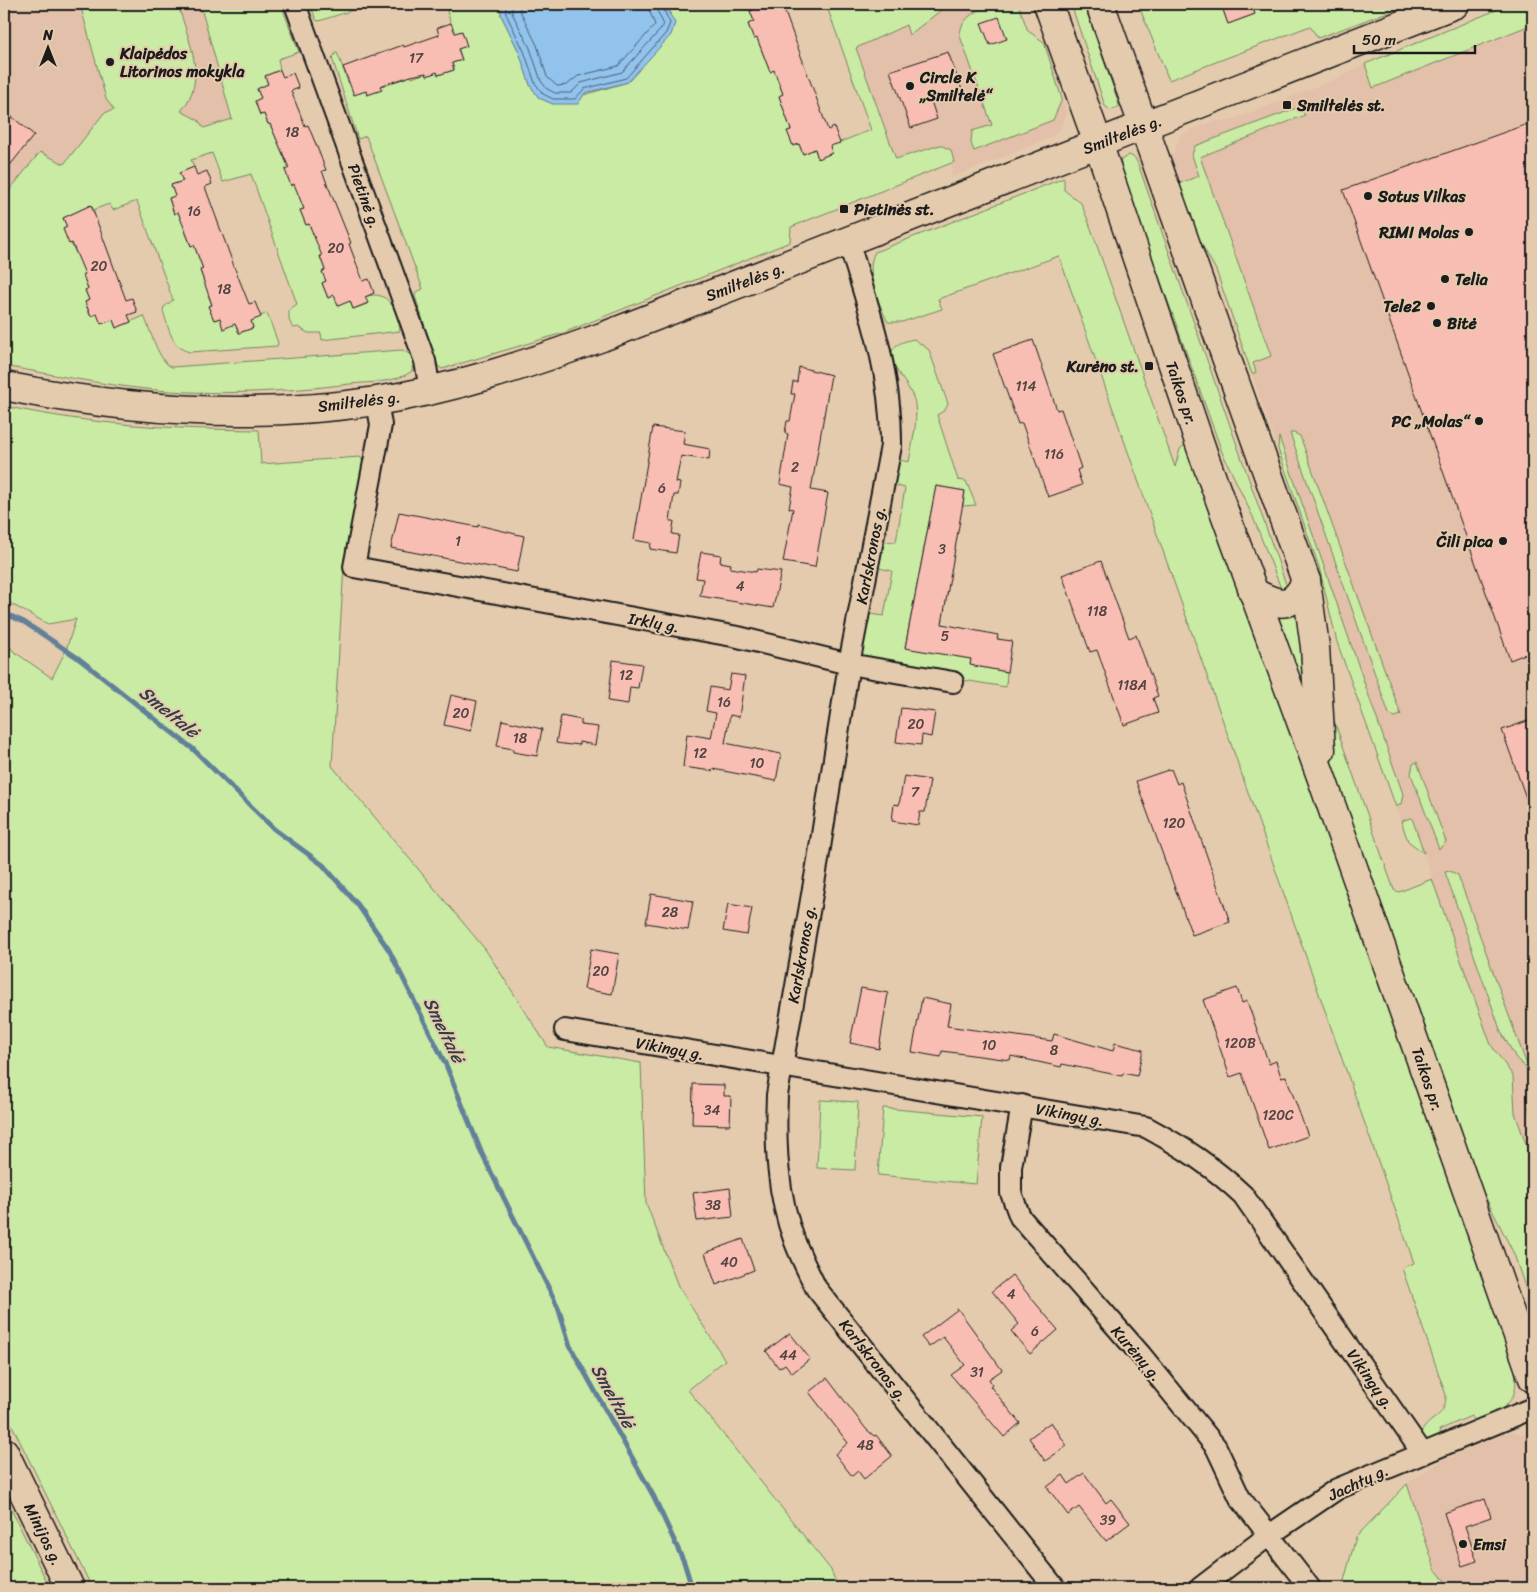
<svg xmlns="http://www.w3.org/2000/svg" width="1537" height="1592" font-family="Sriracha,sans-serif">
	<rect width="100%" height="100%" fill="#e5cbad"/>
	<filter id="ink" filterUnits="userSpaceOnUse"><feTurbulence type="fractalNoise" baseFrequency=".02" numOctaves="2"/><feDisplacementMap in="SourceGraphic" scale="10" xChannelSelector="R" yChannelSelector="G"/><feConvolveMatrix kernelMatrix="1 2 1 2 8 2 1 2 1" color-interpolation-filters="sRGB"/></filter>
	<g filter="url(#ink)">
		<g fill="#e3c0a9">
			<polygon points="4,4 200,4 232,119 4,197"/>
			<polygon points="949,4 1018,4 1028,31 1044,42 1067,115 1059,130 1048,139 951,178 953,155 945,146 940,145 896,159 856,48 906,25 910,35"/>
			<polygon points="1511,4 1533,4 1533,1311 1514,1254 1481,1188 1344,804 1327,751 1325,695 1394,890 1399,892 1432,878 1424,853 1408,841 1337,642 1319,567 1216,271 1193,229 1170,164 1179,137 1189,131 1213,121 1230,121 1335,79 1368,63"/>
			<polygon points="1509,1432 1531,1435 1533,1438 1533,1588 1451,1588 1435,1569 1407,1484 1441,1461"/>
		</g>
		<g fill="#caeba3" stroke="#738460">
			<path d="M80,4H178C188,41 209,78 181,111L198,120L204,128L232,119L200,4H281L299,52L278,59L280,70L265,76L268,84L257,89L261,98L255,101L260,115L264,114L268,124H270L289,168L292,186L295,184L304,209L300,210L306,225L309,224L324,255L320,257L325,270L322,272L326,281L322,283L328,298L334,295L338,305L350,301L353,309L367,304L365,297C388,288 398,311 400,331L322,340L321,333H308L298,327L293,328L289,320V310L297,304L251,174L223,182L212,153L191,160L194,167L180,173L183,181L171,185L175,196L169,199L174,213L178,212L182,222L185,221V231L191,246L194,245L203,269L200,271L205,284L212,293L208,295L212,305L208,306L214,320L220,318L224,328L235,324L239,333L253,328L251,321L267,313L278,343L277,346L190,352C171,348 169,328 163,311L164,307L173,300L137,201L113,210L109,204L93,210L91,205L63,218L67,227L63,229L87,273L83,275L88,289L85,290L89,300L85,302L90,316L97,314L113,320L116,328L144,316C150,329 159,363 172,367L402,350L413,356L412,371C397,383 369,382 350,384C283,392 213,396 146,389C98,384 51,374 4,366V197L40,152L64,164L104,113L114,110L106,99Z"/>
			<polygon points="310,4 372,4 319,21 316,20"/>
			<polygon points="450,4 501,4 501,15 519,52 530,85 539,98 553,104 628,82 671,13 664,4 761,4 762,6 750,11 754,21 748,24 754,39 757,38 770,72 774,70 783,94 779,96 791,130 788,132 793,146 799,144 803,154 815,149 818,159 832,153 830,146 871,130 826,4 949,4 909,35 906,25 856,48 896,159 940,145 951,150 954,162 791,227 790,242 563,333 442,369 438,366 415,296 416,292 423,289 366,136 358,139 332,58 337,52 348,82 366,91 367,95 381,90 380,86 403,79 410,73 412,78 426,73 427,76 437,72 438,75 454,70 452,63 462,60 447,11"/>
			<path d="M995,4H1018L1028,31L1044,42L1062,99L1053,120L974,151L971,143L972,131L992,125L960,36C960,17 979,9 995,4Z"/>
			<polygon points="1071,4 1084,4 1118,101 1119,107 1110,110 1105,106"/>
			<polygon points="1138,4 1221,4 1228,24 1255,14 1251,4 1409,4 1318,38 1310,26 1169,80"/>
			<polygon points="1511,4 1533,4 1533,24 1373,88 1365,64"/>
			<polygon points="1299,107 1305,115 1200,157 1271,356 1253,363 1256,372 1252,374 1216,270 1193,229 1175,185 1199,176 1192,155 1195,146"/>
			<polygon points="1129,155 1135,158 1138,164 1288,590 1282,591 1253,517 1222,452 1120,168 1121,160"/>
			<path d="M1064,178V190L1081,203L1089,223L1175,467L1180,449L1188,442L1509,1347C1522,1392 1519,1404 1475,1423L1471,1416L1439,1430L1442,1437L1426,1440L1421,1433C1430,1415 1446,1419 1446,1395L1402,1268L1414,1263L1059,256L938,299L942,309L902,322H888C879,305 864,270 875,252Z"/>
			<path d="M914,339L929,350L948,404L945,410L937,415L958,480L966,481L976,505L963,506L965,491L936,486L905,647L971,659V665L1007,672L1006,687L864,664L858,651L865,618L870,614L884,616L892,571L875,567L879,541L896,542L905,488L890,484L895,459L909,462C912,443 918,423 915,404C912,380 864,349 914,339Z"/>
			<path d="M4,406C92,425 169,429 259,430L261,464L360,457L367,466L344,565L332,766L485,949L548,1047L641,1063L646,1203L678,1286L725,1360L688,1390L831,1570L838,1588H92L4,1409V637L13,651L52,678L66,650L76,619L48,624L4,600Z"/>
			<polygon points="1290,433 1294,433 1300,436 1401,715 1395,717 1389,714"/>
			<polygon points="1279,437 1403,794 1401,804 1396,807 1337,642 1319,567 1278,449"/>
			<polygon points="1295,608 1306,645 1307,698 1277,612"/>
			<polygon points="1325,695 1394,890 1399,892 1432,879 1491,1045 1513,1076 1515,1113 1533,1164 1533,1311 1514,1254 1481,1188 1344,804 1327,751"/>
			<polygon points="1417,762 1446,842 1439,849 1411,774 1413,764"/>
			<polygon points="1411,818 1412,818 1424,853 1408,841 1401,821"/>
			<polygon points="1450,871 1458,875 1529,1071 1516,1058 1501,1032 1445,872"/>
			<path d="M1530,1085L1533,1088V1122C1530,1112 1522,1094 1530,1085Z"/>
			<polygon points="820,1100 858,1102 855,1170 817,1168"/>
			<polygon points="883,1108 982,1117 976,1184 878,1175"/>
			<polygon points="1407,1484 1435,1569 1451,1588 1342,1588 1356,1537"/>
			<polygon points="4,1498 10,1507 50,1588 4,1588"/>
		</g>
		<polygon fill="#91c3ed" stroke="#628099" points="501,4 664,4 675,23 671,35 628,82 585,93 578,104 553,104 539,98 530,85 519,52 501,15"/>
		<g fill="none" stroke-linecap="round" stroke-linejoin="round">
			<g stroke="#4b5f70" stroke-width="1">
				<polyline points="506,4 506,14 524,51 535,83 543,94 553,99 575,99 584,89 626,78 666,33 670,23 661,4"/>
				<polyline points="512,4 512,13 530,48 541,81 547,89 555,93 571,93 581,83 622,72 661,29 663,23 654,4"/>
				<polyline points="520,4 520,11 537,45 547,77 557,86 567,85 578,76 618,66 655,25 647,4"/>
			</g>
			<polyline stroke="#628099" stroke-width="5" points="4,613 24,622 78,658 193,749 274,829 323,865 358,905 389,950 446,1065 482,1154 558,1307 570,1346 654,1497 684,1562 692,1588"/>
		</g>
		<g fill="#f9beb3" stroke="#1c1c1c">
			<polygon points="768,4 782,4 828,130 834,127 840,143 830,146 832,153 818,159 815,149 803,154 799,144 793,146 787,131 791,130 779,96 783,94 774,70 770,72 757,38 754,39 748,24 754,21 750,11"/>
			<polygon points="1221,4 1251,4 1255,14 1228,24"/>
			<polygon points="999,17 1007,39 990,45 981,23"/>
			<polygon points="451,23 455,33 462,31 467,46 458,49 462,60 452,63 454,70 438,75 437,72 427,76 426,73 411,76 380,86 382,90 367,95 366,91 354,95 343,67 403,45 404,47 439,35 437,28"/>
			<polygon points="948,52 962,90 931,101 937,119 911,128 890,71"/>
			<polygon points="280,70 283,77 293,73 299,88 291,91 305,126 308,125 317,147 326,170 322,171 351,243 349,244 363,281 369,279 374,293 365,297 368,303 353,309 350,301 338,306 334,295 328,298 322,283 326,281 322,272 325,270 320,256 322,256 309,224 306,225 300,210 304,209 294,184 291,186 285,170 289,168 270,124 268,124 264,114 260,115 255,101 261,98 257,89 268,84 265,76"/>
			<polygon points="11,116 34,135 4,173 4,125"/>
			<polygon points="1533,122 1533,651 1510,660 1343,190"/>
			<polygon points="194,167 197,175 207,171 212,184 205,187 235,269 249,304 255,302 261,317 251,321 253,328 239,333 235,324 223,329 220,318 214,320 208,306 212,305 200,270 203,269 194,245 191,246 178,212 174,214 169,198 175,196 171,185 183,181 179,173"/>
			<polygon points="91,205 126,300 132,298 137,312 128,315 131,322 116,328 113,320 101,324 97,314 91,316 85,302 89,300 85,290 88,289 83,275 85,274 72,243 69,244 63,229 67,227 63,218"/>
			<polygon points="1033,340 1057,410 1061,409 1081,468 1077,470 1082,485 1048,497 1022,423 1018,424 993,354"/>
			<polygon points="799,367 831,375 811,490 828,493 815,567 783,562 793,509 789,508 793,487 780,484 788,434 785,433 787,421 790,421 795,394 791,394 793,382 797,382"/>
			<polygon points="653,427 685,431 683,444 710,449 709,460 681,456 676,482 680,483 678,495 674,495 670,521 674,521 672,534 679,535 676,553 650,549 651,543 634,540"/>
			<polygon points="936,486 965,491 942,624 998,635 997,639 1012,641 1007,672 970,665 971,659 905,648"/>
			<polygon points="399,512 478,527 478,525 524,536 517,572 391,548"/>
			<polygon points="701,552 721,555 720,562 731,564 730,568 756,572 757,569 781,572 773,608 700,596 703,579 696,578"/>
			<polygon points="1101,561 1129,638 1136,635 1158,696 1153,698 1158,713 1124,725 1097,650 1090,652 1062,575"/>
			<polygon points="613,660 642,664 638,688 630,687 628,704 608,701"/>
			<polygon points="731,674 745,676 739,717 730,715 725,743 781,754 776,781 713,769 712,771 683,767 687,734 711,738 716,713 706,711 710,687 728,690"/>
			<polygon points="451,695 477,701 471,731 444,725"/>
			<polygon points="901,708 935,712 931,737 922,735 921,745 896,742"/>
			<polygon points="561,716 581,720 581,725 598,727 595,745 579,742 579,745 572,744 571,745 556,743"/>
			<polygon points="1533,719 1533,811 1531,812 1502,730"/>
			<polygon points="502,720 542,729 537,756 513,752 513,749 497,746"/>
			<polygon points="1171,769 1177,784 1181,782 1230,922 1192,935 1136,781"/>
			<polygon points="904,776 930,780 925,812 920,812 918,825 892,821 894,804 899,805"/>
			<polygon points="651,894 693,901 688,930 646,923"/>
			<polygon points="728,904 752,908 747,935 723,931"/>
			<polygon points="591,949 619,954 612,994 584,989"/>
			<polygon points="861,988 888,993 879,1049 850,1043"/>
			<polygon points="1237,988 1242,1003 1247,1001 1269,1064 1276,1061 1281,1077 1286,1076 1308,1136 1269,1150 1242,1073 1230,1077 1203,1000"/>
			<polygon points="922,998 951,1004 947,1026 1052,1041 1054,1034 1113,1051 1115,1043 1143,1050 1137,1076 1123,1073 1122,1076 1062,1064 1061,1067 1011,1056 1010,1060 942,1051 941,1057 912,1052"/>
			<polygon points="693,1084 724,1085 724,1096 731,1096 730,1125 692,1124"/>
			<polygon points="730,1188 733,1217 697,1221 693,1193"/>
			<polygon points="743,1239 754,1270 716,1285 705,1253"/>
			<polygon points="1012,1275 1058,1330 1030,1354 1011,1331 1019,1324 992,1291"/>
			<polygon points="958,1309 1002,1370 989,1379 992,1384 990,1386 1020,1423 1004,1437 951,1375 965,1365 943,1337 929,1347 921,1337"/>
			<polygon points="790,1333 810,1359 792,1373 785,1364 779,1368 766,1351"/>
			<polygon points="827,1378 866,1429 874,1436 876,1435 892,1456 864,1479 858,1471 852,1476 835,1454 848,1443 809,1392"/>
			<polygon points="1051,1422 1067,1446 1045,1461 1029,1438"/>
			<polygon points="1084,1473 1106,1503 1111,1499 1130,1523 1106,1541 1079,1507 1068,1515 1047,1487 1063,1475 1069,1484"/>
			<polygon points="1485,1499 1491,1517 1465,1526 1477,1561 1462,1566 1444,1513"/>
		</g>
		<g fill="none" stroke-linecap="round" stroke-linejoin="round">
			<defs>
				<g id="street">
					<polyline points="295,4 425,361 430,390"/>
					<path d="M848,241C869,308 892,375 891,446L849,664L818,860L777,1095C775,1145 777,1195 795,1242C801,1258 809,1273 816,1288L1055,1588"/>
					<polyline points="377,401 381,425 354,567 738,637 849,664 953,682"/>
					<path d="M565,1030L1146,1127C1183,1147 1212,1166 1243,1195L1423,1454"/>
					<polyline points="1022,1105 1011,1167 1011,1193 1020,1217 1141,1355 1216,1447 1240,1498 1310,1588"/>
					<polyline points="1200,1588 1268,1536 1337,1489 1533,1408"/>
				</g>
				<path id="secondary" d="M4,386C124,410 254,420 376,401C454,389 528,364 602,337L1455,4"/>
				<g id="primary">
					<polyline points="1048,4 1098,143 1205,459 1322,779 1533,1378"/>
					<polyline points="1100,4 1306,581 1315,647 1321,750"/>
					<path d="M1253,592C1277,605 1293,611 1306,581"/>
					<polyline points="4,1452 70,1588"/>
				</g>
			</defs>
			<use href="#street" stroke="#1c1c1c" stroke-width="24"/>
			<use href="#secondary" stroke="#1c1c1c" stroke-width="31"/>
			<use href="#primary" stroke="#1c1c1c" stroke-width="31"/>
			<use href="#street" stroke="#e5cbad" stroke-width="20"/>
			<use href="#secondary" stroke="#e5cbad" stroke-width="28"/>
			<use href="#primary" stroke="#e5cbad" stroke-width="28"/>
		</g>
	</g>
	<g fill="#1c1c1c" stroke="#e5cbad" stroke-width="2">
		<circle cx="110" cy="62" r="5"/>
		<circle cx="910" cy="86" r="5"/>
		<rect x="1282" y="100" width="10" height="10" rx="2.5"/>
		<circle cx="1368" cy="196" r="5"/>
		<rect x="839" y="204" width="10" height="10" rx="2.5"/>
		<circle cx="1469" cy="232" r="5"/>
		<circle cx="1445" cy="279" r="5"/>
		<circle cx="1431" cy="306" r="5"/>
		<circle cx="1437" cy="323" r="5"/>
		<rect x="1144" y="361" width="10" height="10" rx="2.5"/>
		<circle cx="1479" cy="421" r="5"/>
		<circle cx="1503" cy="541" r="5"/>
		<circle cx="1463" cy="1544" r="5"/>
	</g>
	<g text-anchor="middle" stroke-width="4" stroke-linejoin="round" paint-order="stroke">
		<g font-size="14" fill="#534442">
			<text x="416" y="63">17</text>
			<text x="292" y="137">18</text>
			<text x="194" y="216">16</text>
			<text x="336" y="253">20</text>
			<text x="99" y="271">20</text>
			<text x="224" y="294">18</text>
			<text x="1026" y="391">114</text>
			<text x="1054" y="459">116</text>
			<text x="795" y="472">2</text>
			<text x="662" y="493">6</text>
			<text x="458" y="546">1</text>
			<text x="942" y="554">3</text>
			<text x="740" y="591">4</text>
			<text x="1097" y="616">118</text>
			<text x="945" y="641">5</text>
			<text x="626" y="680">12</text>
			<text x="1132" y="690">118A</text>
			<text x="724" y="707">16</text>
			<text x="461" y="718">20</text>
			<text x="916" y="729">20</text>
			<text x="520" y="743">18</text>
			<text x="700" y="758">12</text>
			<text x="757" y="768">10</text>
			<text x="915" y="797">7</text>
			<text x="1174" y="828">120</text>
			<text x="670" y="917">28</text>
			<text x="601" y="976">20</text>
			<text x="1240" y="1048">120B</text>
			<text x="989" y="1050">10</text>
			<text x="1054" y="1055">8</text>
			<text x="712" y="1115">34</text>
			<text x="1278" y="1120">120C</text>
			<text x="713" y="1210">38</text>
			<text x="729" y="1267">40</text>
			<text x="1011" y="1299">4</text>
			<text x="1035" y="1336">6</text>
			<text x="788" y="1360">44</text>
			<text x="977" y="1377">31</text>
			<text x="865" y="1450">48</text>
			<text x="1108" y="1525">39</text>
		</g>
		<g font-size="16" font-weight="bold" fill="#1c1c1c" stroke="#e5cbad" text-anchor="start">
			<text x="120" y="59">Klaipėdos<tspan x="120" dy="18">Litorinos mokykla</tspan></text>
			<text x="920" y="83">Circle K<tspan x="920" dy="18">„Smiltelė“</tspan></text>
			<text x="1297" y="111">Smiltelės st.</text>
			<text x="1378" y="202">Sotus Vilkas</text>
			<text x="854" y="215">Pietinės st.</text>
			<text x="1459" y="238" text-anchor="end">RIMI Molas</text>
			<text x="1455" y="285">Telia</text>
			<text x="1421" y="312" text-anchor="end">Tele2</text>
			<text x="1447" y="329">Bitė</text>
			<text x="1139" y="372" text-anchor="end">Kurėno st.</text>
			<text x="1469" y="427" text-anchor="end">PC „Molas“</text>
			<text x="1493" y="547" text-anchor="end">Čili pica</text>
			<text x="1473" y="1550">Emsi</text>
		</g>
		<g font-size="16" fill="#1c1c1c" stroke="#e5cbad">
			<text transform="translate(1122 134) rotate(-21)" y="6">Smiltelės g.</text>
			<text transform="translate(365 196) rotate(70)" y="6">Pietinė g.</text>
			<text transform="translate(745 281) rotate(-21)" y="6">Smiltelės g.</text>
			<text transform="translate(1182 393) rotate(71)" y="6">Taikos pr.</text>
			<text transform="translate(359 401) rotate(-7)" y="6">Smiltelės g.</text>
			<text transform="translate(870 555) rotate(-79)" y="6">Karlskronos g.</text>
			<text transform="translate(654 622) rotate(10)" y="6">Irklų g.</text>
			<text transform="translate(801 954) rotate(-80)" y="6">Karlskronos g.</text>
			<text transform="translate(670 1048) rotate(10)" y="6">Vikingų g.</text>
			<text transform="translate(1428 1079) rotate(71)" y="6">Taikos pr.</text>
			<text transform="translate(1070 1114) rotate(10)" y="6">Vikingų g.</text>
			<text transform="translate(1137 1353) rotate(49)" y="6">Kurėnų g.</text>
			<text transform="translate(874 1360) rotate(52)" y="6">Karlskronos g.</text>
			<text transform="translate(1371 1379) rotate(55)" y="6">Vikingų g.</text>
			<text transform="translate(1358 1482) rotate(-25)" y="6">Jachtų g.</text>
			<text transform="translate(44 1534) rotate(64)" y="6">Minijos g.</text>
		</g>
		<g font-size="18" font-style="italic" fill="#333d46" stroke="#e5cbad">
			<text transform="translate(169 712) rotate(39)" y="6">Smeltalė</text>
			<text transform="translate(444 1030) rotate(64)" y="6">Smeltalė</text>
			<text transform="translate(613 1396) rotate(61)" y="6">Smeltalė</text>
		</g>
	</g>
	<rect width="1537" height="1592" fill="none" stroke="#e5cbad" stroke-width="20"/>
	<rect x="10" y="10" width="1517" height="1572" fill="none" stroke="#1c1c1c" stroke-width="2" filter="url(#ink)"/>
	<g transform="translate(48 48)" stroke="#e5cbad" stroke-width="4" paint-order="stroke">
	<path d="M0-4L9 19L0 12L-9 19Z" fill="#1c1c1c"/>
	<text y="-8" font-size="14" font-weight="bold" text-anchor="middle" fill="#1c1c1c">N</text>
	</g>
	<path d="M1354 45v8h121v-8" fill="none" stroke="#1c1c1c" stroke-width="2.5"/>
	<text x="1362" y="45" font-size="15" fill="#1c1c1c" stroke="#e5cbad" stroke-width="4" paint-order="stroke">50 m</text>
</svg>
